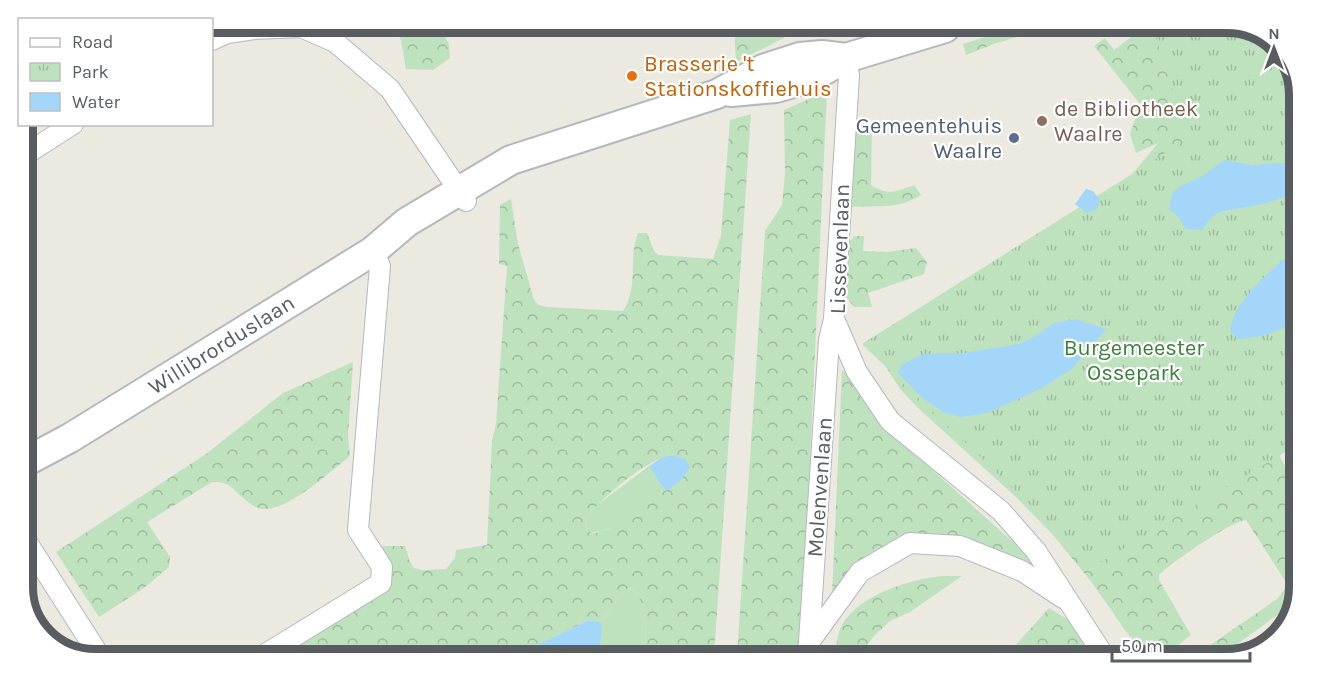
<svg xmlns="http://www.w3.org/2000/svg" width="1322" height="682" font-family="Karla,sans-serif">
	<defs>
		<pattern id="forest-crowns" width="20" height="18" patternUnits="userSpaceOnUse" patternTransform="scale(1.5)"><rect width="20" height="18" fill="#bfe2be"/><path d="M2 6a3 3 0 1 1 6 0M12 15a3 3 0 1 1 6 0" fill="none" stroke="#9eba9e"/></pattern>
		<pattern id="park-tufts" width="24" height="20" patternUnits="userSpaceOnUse" patternTransform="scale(1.5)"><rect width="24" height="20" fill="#bfe2be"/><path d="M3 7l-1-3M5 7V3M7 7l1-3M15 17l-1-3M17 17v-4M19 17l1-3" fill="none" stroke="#9eba9e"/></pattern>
	</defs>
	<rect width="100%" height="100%" fill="#ebe9e0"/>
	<g fill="#bfe2be">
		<path d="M649,466L660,484L667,491C650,502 606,539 587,531L585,518L597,505Z"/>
		<path d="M630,588C649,600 646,636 644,656L599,655L600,622L626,589Z"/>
	</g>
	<g fill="url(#forest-crowns)" fill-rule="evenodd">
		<polygon points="394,24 438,25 449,44 450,58 433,70 406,69 401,40"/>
		<polygon points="734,27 785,27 784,38 736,62"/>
		<polygon points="821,27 871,28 820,33"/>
		<polygon points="1013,28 1043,29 994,44 966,55 963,44"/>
		<path d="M1139,29L1260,30L1288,55L1299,90L1280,457L1294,484L1292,604L1217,659H1190L1277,599L1288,585L1246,520C1230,522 1172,562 1159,575V580L1191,635L1160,659H1145L1093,584L1053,535L1016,497L919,409L901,390L868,340L1125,216L1133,173L1158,143L1136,153L1130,134L1140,104L1094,46L1105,38L1114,50L1134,35Z"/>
		<polygon points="827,91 801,657 737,656 765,231 782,205 785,173 784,110"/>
		<path d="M751,114L714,656H644C646,636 649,600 630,588L626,589L600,622L589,620L531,648L510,655L273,653L373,592L374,546H405L410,562L414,568L423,570L446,569L455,558L456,550L487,545L492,441L496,424L507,266L499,264L500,205L511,199L518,244L534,300L539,305L547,307L623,311C639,288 628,257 638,233H647L654,251L658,255L713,259L721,235L730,120ZM672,455L682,479L608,529L595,533L587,531L585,518C604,497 644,460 672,455Z"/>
		<path d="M853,124H872L871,185C889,196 895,192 914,185L921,195C898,210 877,205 851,207Z"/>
		<polygon points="855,236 864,236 863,251 887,252 916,248 927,262 924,274 868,293 872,307 854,307 842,292 844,247"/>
		<path d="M353,362L348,437L350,456C330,472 293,506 268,509C260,510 253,506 247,501C233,491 232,481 212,482L147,522L170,557L169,567L144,588L99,617L56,552L206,454L283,393Z"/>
		<polygon points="842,370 854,381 870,411 899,440 1033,560 1031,567 937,535 832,596"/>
		<path d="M942,576H962L910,612L890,621L874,636L858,657H835C836,646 837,635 842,625C859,595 910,579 942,576Z"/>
		<polygon points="1049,608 1069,620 1095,641 1078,659 1004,658"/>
	</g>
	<polygon fill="url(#park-tufts)" points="1153,29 1260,30 1288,55 1299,90 1294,447 1094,566 862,344 1189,138"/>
	<g fill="#a3d6f9">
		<path d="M1298,152V188L1287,196L1263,204L1219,212L1208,221L1203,230L1185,229L1179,217L1170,210C1170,184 1183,187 1200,177C1209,172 1216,165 1225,160L1252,165L1287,163Z"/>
		<polygon points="1086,189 1093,191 1100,200 1097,209 1087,213 1075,204"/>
		<path d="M1297,250L1296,322C1275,333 1262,337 1238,339L1230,331C1231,326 1232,321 1234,316C1241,298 1279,260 1297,250Z"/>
		<polygon points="1076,319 1106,329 1072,369 1042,388 988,413 961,417 944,413 920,396 898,373 901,365 923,354 963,353 1020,344 1040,333 1054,323"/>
		<polygon points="672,455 685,459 690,467 682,479 667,491 660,484 649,466 663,457"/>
		<polygon points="589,620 600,622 602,626 599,655 510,655 531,648"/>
	</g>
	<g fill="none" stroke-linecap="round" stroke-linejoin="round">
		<defs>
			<g id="minor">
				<polyline points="212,40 227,33 254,29 301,27 335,42 390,89 466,201"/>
				<polyline points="846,58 849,75 834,319 857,372 890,421 1001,511 1036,551 1106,659"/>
				<polyline points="23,156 73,124"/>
				<polyline points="23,536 97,652"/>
				<polyline points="810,641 860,572 910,543 960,546 1022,571 1063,598"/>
				<polyline points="267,653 381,583 382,567 358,530 380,266 373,251"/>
				<polyline points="808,657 829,340 834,319"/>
			</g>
			<g id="secondary">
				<polyline points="731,92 776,88 810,78 846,58 945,28"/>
				<polyline points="23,463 70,438 373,251 407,222 511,160 717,94 763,69 800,57 822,55 846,58"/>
			</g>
		</defs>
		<use href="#minor" stroke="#b6b8bd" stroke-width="22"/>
		<use href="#secondary" stroke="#b4b8bc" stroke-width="32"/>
		<use href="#minor" stroke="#fff" stroke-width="20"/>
		<use href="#secondary" stroke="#fff" stroke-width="28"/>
	</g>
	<circle fill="#e8710a" stroke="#fff" stroke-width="2" cx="632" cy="76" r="6"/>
	<circle fill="#8d6e63" stroke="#fff" stroke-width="2" cx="1042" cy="121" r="6"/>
	<circle fill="#5c6f8a" stroke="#fff" stroke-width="2" cx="1014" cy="138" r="6"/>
	<g text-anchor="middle" stroke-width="4.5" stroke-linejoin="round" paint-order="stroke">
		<g font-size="22" fill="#c56008" stroke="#fff" text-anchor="start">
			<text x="644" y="71">Brasserie 't<tspan x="644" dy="25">Stationskoffiehuis</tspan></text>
		</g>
		<g font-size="22" fill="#785e54" stroke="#fff" text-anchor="start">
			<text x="1054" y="116">de Bibliotheek<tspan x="1054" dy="25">Waalre</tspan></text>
		</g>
		<g font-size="22" fill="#4e5e75" stroke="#fff" text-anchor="end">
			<text x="1002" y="133">Gemeentehuis<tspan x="1002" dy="25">Waalre</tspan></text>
		</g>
		<g font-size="22" fill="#595d61" stroke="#fff">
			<text transform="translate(839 249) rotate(-88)" y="8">Lissevenlaan</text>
			<text transform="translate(221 344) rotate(-32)" y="8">Willibrorduslaan</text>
			<text transform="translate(819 487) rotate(-86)" y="8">Molenvenlaan</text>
		</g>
		<g font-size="22" fill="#39803a" stroke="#fff">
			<text x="1134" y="355">Burgemeester<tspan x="1134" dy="25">Ossepark</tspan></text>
		</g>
	</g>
	<path d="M0 0H1322V682H0ZM95 33H1227A62 62 0 0 1 1289 95V587A62 62 0 0 1 1227 649H95A62 62 0 0 1 33 587V95A62 62 0 0 1 95 33Z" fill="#fff" fill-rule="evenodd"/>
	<path fill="none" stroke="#595d61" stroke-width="8" d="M95 33H1227A62 62 0 0 1 1289 95V587A62 62 0 0 1 1227 649H95A62 62 0 0 1 33 587V95A62 62 0 0 1 95 33Z"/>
	<rect x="18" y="18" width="195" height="108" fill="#ffffff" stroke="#bdbec0" stroke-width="1.5"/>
	<rect x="30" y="38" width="30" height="9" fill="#ffffff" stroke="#bdbec0" stroke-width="1.5"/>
	<text x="72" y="48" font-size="18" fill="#595d61">Road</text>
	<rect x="30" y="63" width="30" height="18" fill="url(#park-tufts)" stroke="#bdbec0" stroke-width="1.5"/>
	<text x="72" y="78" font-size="18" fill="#595d61">Park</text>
	<rect x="30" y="93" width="30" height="18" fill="#a3d6f9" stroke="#bdbec0" stroke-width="1.5"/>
	<text x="72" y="108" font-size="18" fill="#595d61">Water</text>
	<g transform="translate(1274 48)" stroke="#ffffff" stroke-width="4.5" paint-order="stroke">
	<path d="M0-4.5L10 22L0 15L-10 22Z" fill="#595d61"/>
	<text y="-9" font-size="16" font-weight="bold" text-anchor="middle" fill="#595d61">N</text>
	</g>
	<path d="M1112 652v9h138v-9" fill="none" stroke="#595d61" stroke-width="3"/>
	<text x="1121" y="652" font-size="18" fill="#595d61" stroke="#ffffff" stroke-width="4.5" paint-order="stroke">50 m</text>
</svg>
